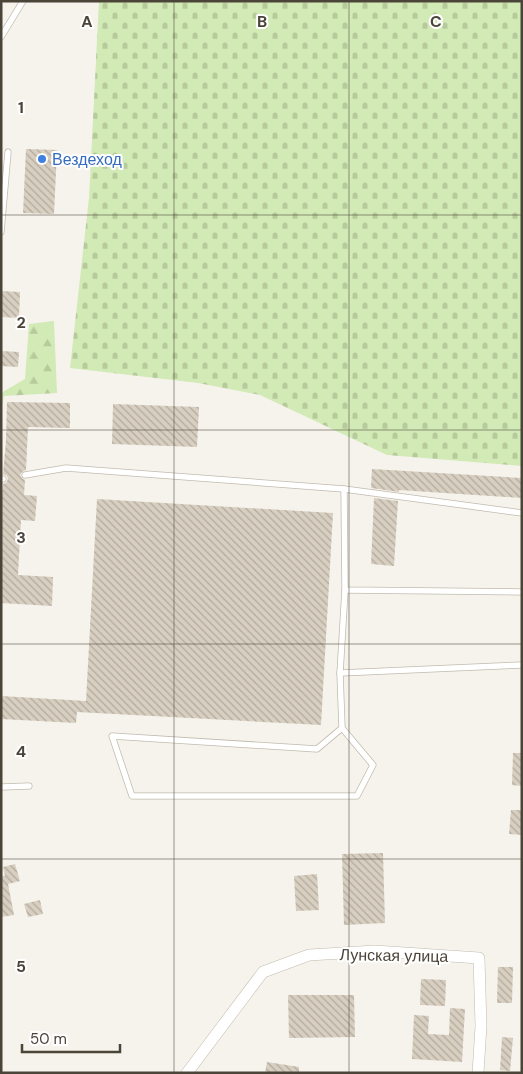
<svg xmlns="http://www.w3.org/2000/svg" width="523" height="1074" font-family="'DM Sans',sans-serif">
	<defs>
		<pattern id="forest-firs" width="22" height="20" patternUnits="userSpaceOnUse" patternTransform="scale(1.25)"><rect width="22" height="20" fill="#d2eab5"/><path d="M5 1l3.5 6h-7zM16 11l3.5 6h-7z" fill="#b6ca9c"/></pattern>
		<pattern id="cemetery-stones" width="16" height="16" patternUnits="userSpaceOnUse" patternTransform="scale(1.25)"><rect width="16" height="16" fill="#d2eab5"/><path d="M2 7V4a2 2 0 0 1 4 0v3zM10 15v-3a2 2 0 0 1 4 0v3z" fill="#b6ca9c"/></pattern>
		<pattern id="building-back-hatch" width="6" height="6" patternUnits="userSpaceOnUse" patternTransform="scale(1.25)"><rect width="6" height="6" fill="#d8cfc1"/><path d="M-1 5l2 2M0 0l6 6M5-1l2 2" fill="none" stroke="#b1aa9e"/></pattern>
	</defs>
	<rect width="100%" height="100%" fill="#f6f3ec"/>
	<polygon fill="url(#forest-firs)" points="54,321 57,393 4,396 1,410 1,393 25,379 29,324"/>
	<polygon fill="url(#cemetery-stones)" points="99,1 522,1 522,466 387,455 260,395 198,383 70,368 89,198"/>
	<g fill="url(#building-back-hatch)">
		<polygon points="26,149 57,150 54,214 23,213"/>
		<polygon points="1,291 20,292 19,318 1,317"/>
		<polygon points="1,351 19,352 18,367 1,366"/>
		<polygon points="7,402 70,403 70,428 28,427 26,470 22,472 20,475 22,478 25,480 24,495 37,496 35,521 21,520 18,575 53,577 52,606 1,603 1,506 3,484 6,483 8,479 7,476 3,474 6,441"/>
		<polygon points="113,404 199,407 197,447 112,444"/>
		<polygon points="372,469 522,478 522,498 399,490 399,492 371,488"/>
		<polygon points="374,498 398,501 394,566 371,564"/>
		<polygon points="97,499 333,513 321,725 77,712 76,723 1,719 1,696 86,701"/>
		<polygon points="513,753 522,753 522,786 512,785"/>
		<polygon points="511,810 522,810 522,835 509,834"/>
		<polygon points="383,853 385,923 344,925 342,854"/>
		<polygon points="15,864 20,881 8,884 14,915 1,917 1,876 5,876 3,867"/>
		<polygon points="317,874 319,910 296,911 294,876"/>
		<polygon points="40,900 43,914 28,917 24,904"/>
		<polygon points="498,967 513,967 512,1003 497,1003"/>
		<polygon points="421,979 446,980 445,1006 420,1005"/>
		<polygon points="288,995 354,995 355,1037 289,1038"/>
		<polygon points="450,1008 465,1009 462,1062 412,1059 414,1015 429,1016 428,1034 449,1035"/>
		<polygon points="502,1037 513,1038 510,1071 500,1070"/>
		<polygon points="267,1062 299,1067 299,1073 265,1073"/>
	</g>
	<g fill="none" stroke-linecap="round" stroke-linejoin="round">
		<defs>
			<g id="lane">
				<polyline points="1,37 23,1"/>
				<polyline points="1,232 8,152"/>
				<polyline points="25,475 66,468 344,489 522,513"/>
				<polyline points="1,479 3,479"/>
				<polyline points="344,489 345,590 522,592"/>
				<polyline points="345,590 340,673 522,665"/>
				<polyline points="340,673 342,728 373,765 357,796 132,796 112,736 317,749 342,728"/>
				<polyline points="1,787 29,786"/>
			</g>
			<polyline id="street" points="187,1073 263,972 309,955 375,951 479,958 481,1026 478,1073"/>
		</defs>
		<use href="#lane" stroke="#c2bbae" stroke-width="7"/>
		<use href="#street" stroke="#c2bbae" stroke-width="12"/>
		<use href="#lane" stroke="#fff" stroke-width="5.5"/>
		<use href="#street" stroke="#fff" stroke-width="11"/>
	</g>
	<path fill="none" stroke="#4b4439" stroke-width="1" stroke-opacity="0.55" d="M174,1V1073M349,1V1073M1,215H522M1,430H522M1,644H522M1,859H522"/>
	<circle fill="#3f7fe0" stroke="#fff" stroke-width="2" cx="42" cy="159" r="5"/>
	<g text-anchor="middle" stroke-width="4" stroke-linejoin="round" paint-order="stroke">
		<g font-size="16" fill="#366cbe" stroke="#fff" text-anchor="start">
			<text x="52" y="165">Вездеход</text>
		</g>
		<g font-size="16" fill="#4b4439" stroke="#fff">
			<text transform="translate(394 955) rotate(1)" y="6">Лунская улица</text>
		</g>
	</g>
	<g font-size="16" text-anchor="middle" font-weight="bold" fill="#4b4439" stroke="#fff" stroke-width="4" stroke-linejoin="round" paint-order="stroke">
		<text x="87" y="27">A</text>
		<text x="262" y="27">B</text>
		<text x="436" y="27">C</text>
		<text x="21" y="113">1</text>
		<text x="21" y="328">2</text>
		<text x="21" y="543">3</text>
		<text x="21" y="757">4</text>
		<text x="21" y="972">5</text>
	</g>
	<rect width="523" height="1074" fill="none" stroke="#4b4439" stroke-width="5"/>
	<path d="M22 1044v8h98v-8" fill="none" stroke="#4b4439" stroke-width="2.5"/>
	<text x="30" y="1044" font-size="15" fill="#4b4439" stroke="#ffffff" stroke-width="4" paint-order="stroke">50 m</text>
</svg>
